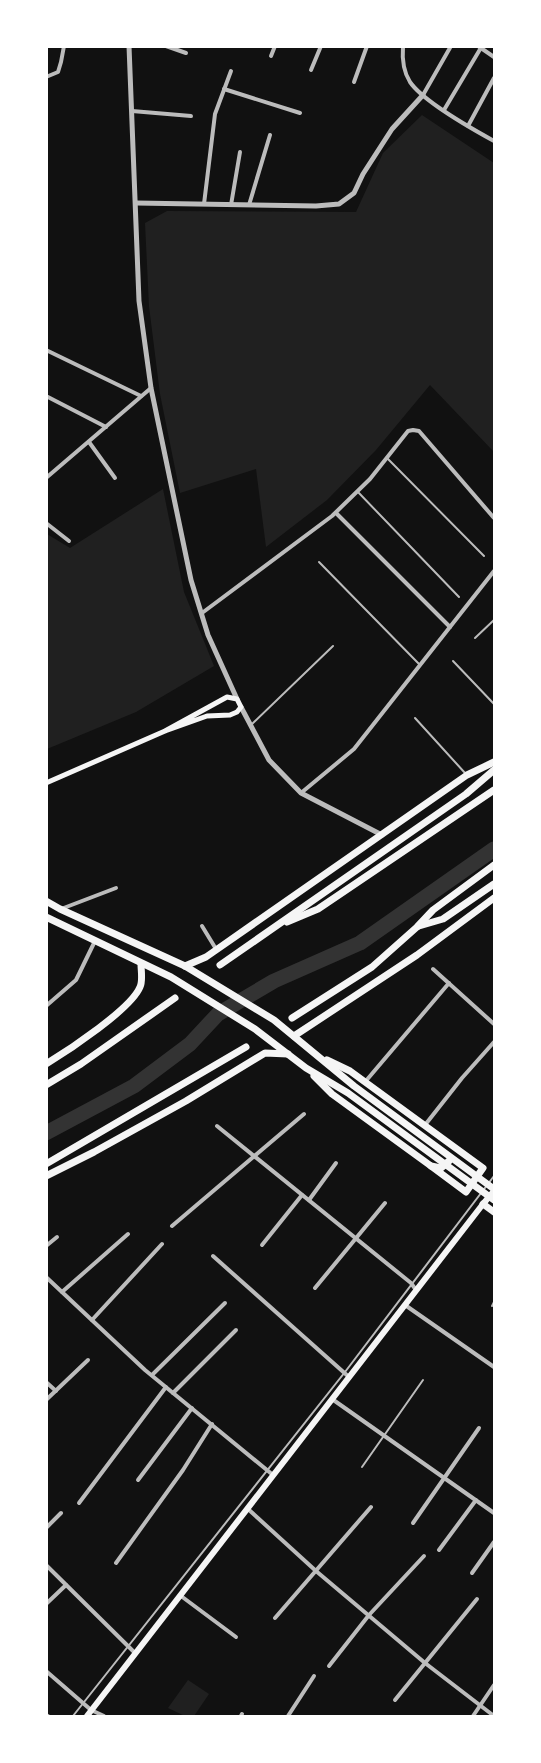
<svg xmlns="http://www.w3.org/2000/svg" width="541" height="1763" font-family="'DM Sans',sans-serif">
	<rect width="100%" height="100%" fill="#111"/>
	<g fill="#202020">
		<polygon points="422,115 494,163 494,452 430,385 376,450 327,500 266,547 256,469 180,493 160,394 149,306 145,223 167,211 356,212 383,153"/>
		<polygon points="163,489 184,592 214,666 136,712 47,749 47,534 70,548"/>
		<polygon points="188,1680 209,1694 194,1716 185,1716 168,1708"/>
	</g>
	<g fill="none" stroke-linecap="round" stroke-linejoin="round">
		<polyline stroke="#333" stroke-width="15" points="46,1133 134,1086 190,1044 218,1014 274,981 360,943 494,849"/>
		<g stroke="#bcbcbc" stroke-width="2">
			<polyline points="387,458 484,556"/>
			<polyline points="357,491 459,597"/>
			<polyline points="319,562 420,665"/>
			<polyline points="475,638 494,620"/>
			<polyline points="453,661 494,704"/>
			<polyline points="415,718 465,773"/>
			<polyline points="251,725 333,646"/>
			<polyline points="492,1306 494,1302"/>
			<polyline points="362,1467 423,1380"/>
			<polyline points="73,1716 345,1372 494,1176"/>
		</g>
		<g stroke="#bcbcbc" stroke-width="4">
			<polyline points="166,46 186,53"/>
			<path d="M403,46C402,59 403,71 410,82C423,101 474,130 494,141"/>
			<polyline points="478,46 494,57"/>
			<polyline points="271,56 275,46"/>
			<polyline points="311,70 321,46"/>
			<polyline points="46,77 58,72 61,62 64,46"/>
			<polyline points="354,82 367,46"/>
			<polyline points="224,89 300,113"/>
			<polyline points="423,95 451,46"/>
			<polyline points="444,110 482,46"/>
			<polyline points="132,111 191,116"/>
			<polyline points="468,126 494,78"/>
			<polyline points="204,204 215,114 231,71"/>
			<polyline points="231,205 240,152"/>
			<polyline points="249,205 270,135"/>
			<polyline points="46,350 141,396"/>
			<polyline points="46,396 106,427"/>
			<polyline points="89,442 115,478"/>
			<polyline points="46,478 151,388"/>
			<polyline points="336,513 450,627"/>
			<polyline points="46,523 69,541"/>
			<polyline points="202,613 332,516 370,479 408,431 413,430 419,431 494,518"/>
			<polyline points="301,793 354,749 494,571"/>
			<polyline points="61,909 116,888"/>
			<polyline points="202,926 216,949"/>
			<polyline points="433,969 494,1024"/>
			<polyline points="46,1006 76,980 95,941"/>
			<polyline points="365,1082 449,983"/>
			<polyline points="425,1125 462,1078 494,1042"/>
			<polyline points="217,1126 411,1283 416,1290"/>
			<polyline points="309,1200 336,1163"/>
			<polyline points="172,1226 304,1114"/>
			<polyline points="262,1245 302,1195"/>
			<polyline points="46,1246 57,1237"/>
			<polyline points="213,1256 349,1377"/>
			<polyline points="46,1277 145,1370 273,1475"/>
			<polyline points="315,1288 385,1203"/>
			<polyline points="62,1292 128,1234"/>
			<polyline points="405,1305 494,1367"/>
			<polyline points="92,1320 162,1244"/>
			<polyline points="152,1375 225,1303"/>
			<polyline points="46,1382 56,1391"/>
			<polyline points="173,1393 236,1330"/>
			<polyline points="332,1399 494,1513"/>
			<polyline points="46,1400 88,1360"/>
			<polyline points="138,1480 192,1408"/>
			<polyline points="79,1503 166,1387"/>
			<polyline points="248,1509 316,1571 425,1663 494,1716"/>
			<polyline points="413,1523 479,1428"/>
			<polyline points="46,1528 61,1513"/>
			<polyline points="439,1550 476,1500"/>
			<polyline points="116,1563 183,1470 212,1424"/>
			<polyline points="46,1565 135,1653"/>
			<polyline points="472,1573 494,1542"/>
			<polyline points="181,1596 236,1637"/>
			<polyline points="46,1604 66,1585"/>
			<polyline points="275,1618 371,1507"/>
			<polyline points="329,1666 369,1615 424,1556"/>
			<polyline points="46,1671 91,1710 104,1716"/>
			<polyline points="395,1700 477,1599"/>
			<polyline points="46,1715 48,1716"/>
			<polyline points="241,1716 242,1714"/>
			<polyline points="288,1716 314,1676"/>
			<polyline points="473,1716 494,1685"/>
		</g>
		<g stroke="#bcbcbc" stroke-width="5">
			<polyline points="129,46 139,301 151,388 191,580 208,635 237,699"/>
			<polyline points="136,203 316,206 339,204 354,193 363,174 392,129 423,95"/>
			<polyline points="241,707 269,760 301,793 382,835"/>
		</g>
		<polyline stroke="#f5f5f5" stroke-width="5" points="46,783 165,731 207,716 230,715 237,712 241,707 237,699 227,697 165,731"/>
		<polyline stroke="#f5f5f5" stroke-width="6" points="87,1716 483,1204 494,1191"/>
		<g stroke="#f5f5f5" stroke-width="7">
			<polyline points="46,901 60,909 185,966 274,1020 354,1086 494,1189"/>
			<polyline points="46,917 171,977 255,1029 306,1068 348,1093 494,1200"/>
			<polyline points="287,922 318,909 494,790"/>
			<polyline points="419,926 443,919 494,884"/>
			<polyline points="220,965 466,794 494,770"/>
			<polyline points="185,966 206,957 467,775 494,762"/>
			<polyline points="292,1018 372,967 417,927 433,910 494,865"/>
			<polyline points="294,1036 417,955 494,898"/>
			<polyline points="327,1060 350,1071 483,1168 466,1192 431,1166"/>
			<path d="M46,1064C69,1050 131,1009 140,987C143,981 141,971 141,964"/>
			<polyline points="314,1076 332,1094 431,1166 441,1168 449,1161"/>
			<polyline points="46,1085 81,1064 175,998"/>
			<polyline points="46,1164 246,1047"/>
			<polyline points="46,1176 94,1152 186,1101 265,1053 288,1054"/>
			<polyline points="483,1204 494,1212"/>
		</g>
	</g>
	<rect width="541" height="1763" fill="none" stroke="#ffffff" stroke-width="96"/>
</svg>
